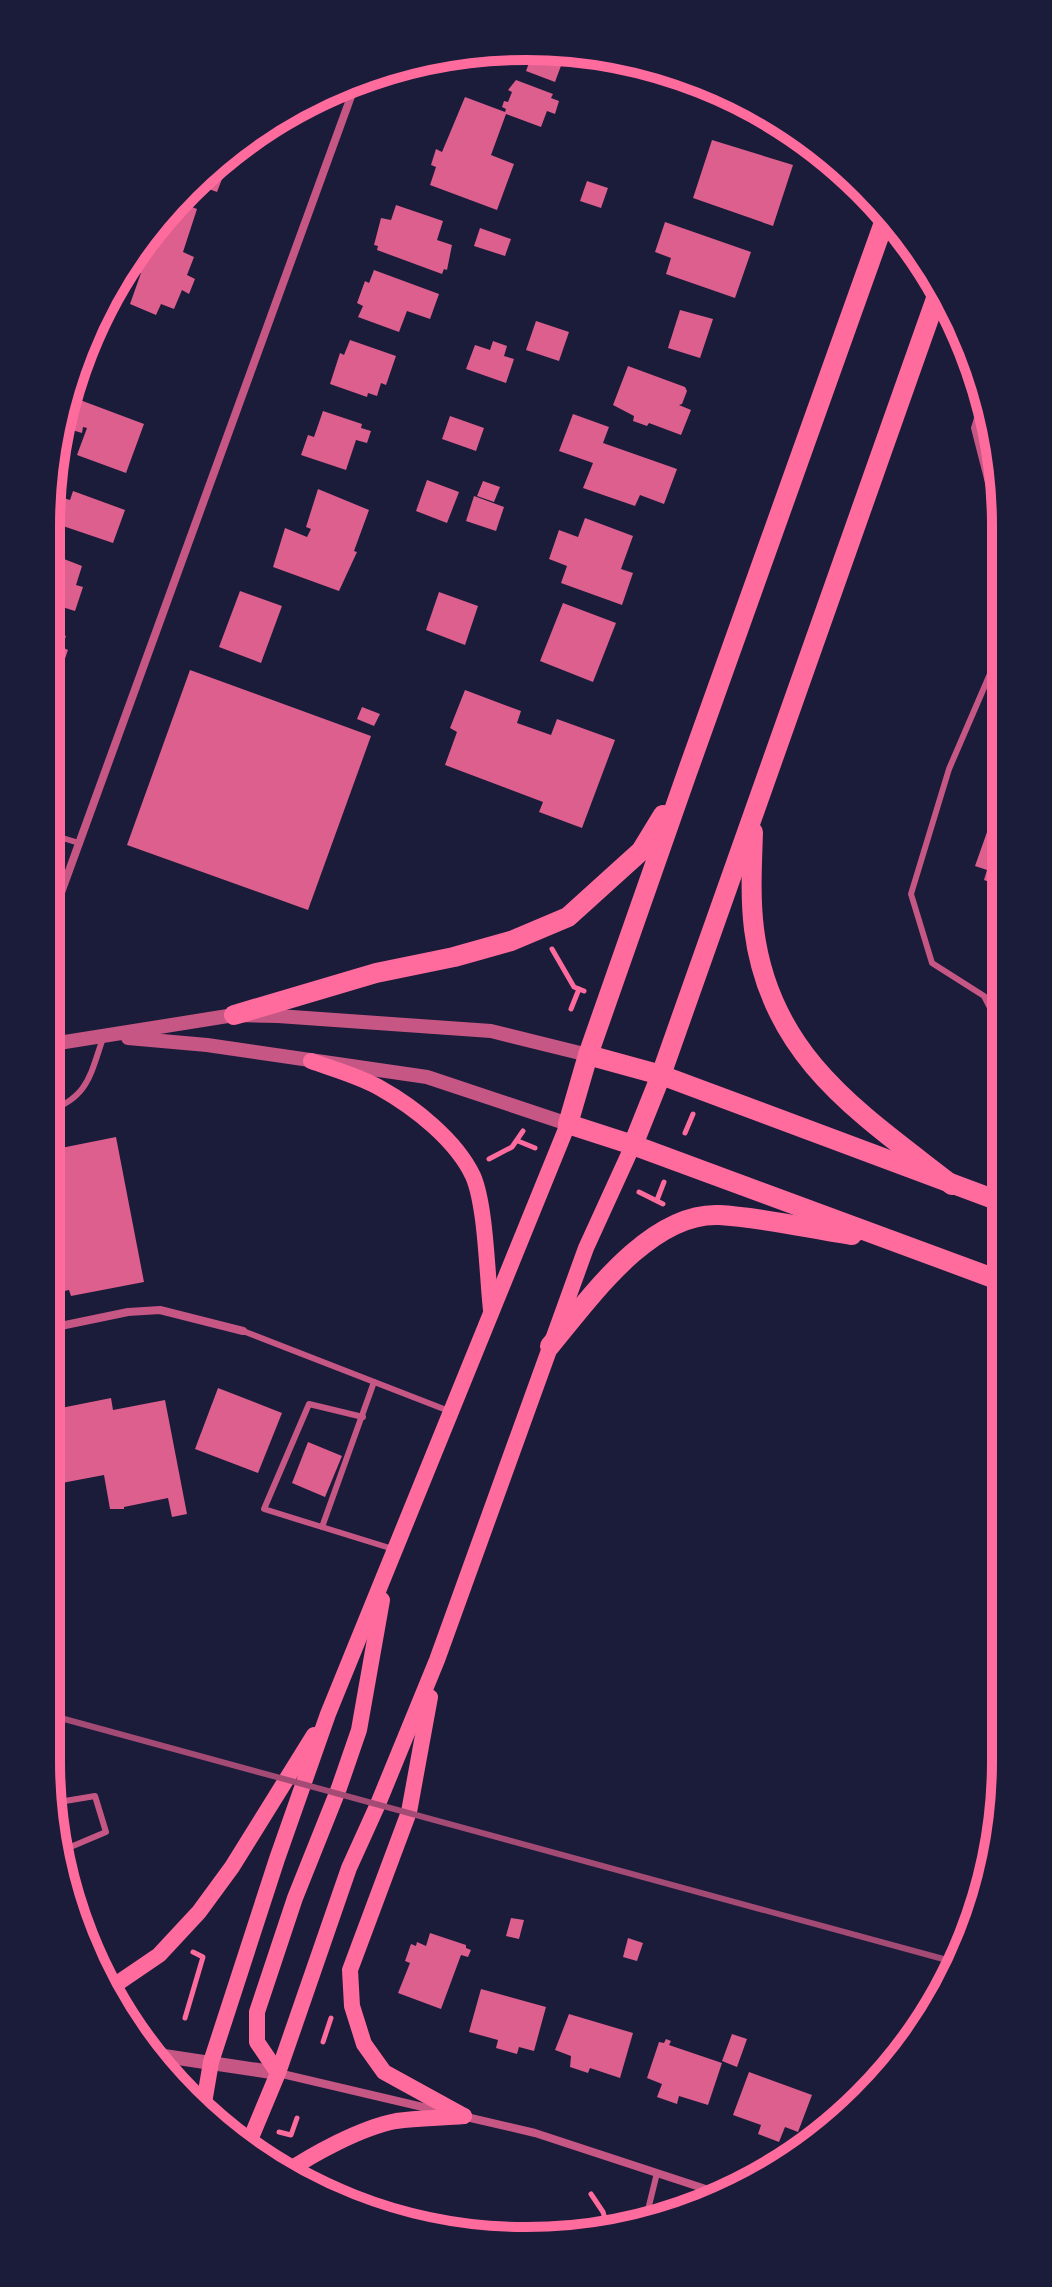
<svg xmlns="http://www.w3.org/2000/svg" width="1052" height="2287" font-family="'IBM Plex Serif',serif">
	<rect width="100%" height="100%" fill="#1b1b3a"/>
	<g fill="#dd5f8e">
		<polygon points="533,52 562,63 555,82 526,71"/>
		<polygon points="640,69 673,75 670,85 638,73"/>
		<polygon points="516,80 553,94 551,98 559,101 555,114 547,111 541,127 506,114 491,155 514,164 497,210 430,185 436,167 431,165 436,149 442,152 465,97 505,112 506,109 502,107 504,101 508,102 512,92 508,90"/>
		<polygon points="712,140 793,165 773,226 693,198"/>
		<polygon points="235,154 231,168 227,166 217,192 198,185 199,182 196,181"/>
		<polygon points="587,181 608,188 601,208 580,201"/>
		<polygon points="177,201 197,209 183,252 194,257 187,275 195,279 189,294 182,290 174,309 161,304 156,315 130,304 141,273 131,269"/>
		<polygon points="396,205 443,221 437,240 452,245 447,270 444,269 442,274 377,250 378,246 374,245 381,218 391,220"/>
		<polygon points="665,222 751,252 735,298 666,274 671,258 655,252"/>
		<polygon points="480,228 511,239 505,256 474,246"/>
		<polygon points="374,270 439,294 430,319 407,311 399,332 358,317 363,306 357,303 365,281 369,283"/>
		<polygon points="680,310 713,319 700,358 668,348"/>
		<polygon points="536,321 569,332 559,361 526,350"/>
		<polygon points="350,340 396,356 386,385 381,383 377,396 368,393 367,397 330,384 340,353 344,355"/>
		<polygon points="493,341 507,346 504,356 514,359 506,383 466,369 475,345 490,350"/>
		<polygon points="628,366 685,387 687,391 682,404 679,405 691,410 681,435 649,423 647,426 633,421 634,416 613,405"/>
		<polygon points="72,397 144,424 126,473 77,455 87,428 83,427 82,433 72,430 74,424 67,421"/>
		<polygon points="323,411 362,424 361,428 371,431 367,443 356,440 346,470 301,455 308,435 314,437"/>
		<polygon points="573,414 609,427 603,443 677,469 664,504 640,495 635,506 583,488 593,463 559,451"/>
		<polygon points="450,416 484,428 476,451 442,439"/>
		<polygon points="427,480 459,492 447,523 416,511"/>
		<polygon points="483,481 500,487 494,502 477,496"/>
		<polygon points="318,489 369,510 354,551 357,552 339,591 273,567 285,528 307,537 311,529 306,527"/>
		<polygon points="73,491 125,510 113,543 60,525 65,511 53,506 57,496 70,500"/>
		<polygon points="474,496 504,507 496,531 466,521"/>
		<polygon points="585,518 633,536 621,569 633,573 622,605 561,583 567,566 549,559 559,530 578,537"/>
		<polygon points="46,552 82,566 76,585 83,587 75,611 46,602"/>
		<polygon points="240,591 282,606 261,663 219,647"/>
		<polygon points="439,592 478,606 465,645 426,630"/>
		<polygon points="563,603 616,623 593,682 540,661"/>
		<polygon points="46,625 51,627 50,630 66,636 62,647 68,650 61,670 56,668 49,682 46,681"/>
		<polygon points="190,670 371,736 308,910 127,845"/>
		<polygon points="465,690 521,711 517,723 551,735 557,719 615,740 582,828 539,812 543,802 445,765 457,732 450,728"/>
		<polygon points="362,707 380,714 374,726 357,719"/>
		<polygon points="992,818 1003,822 1003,887 984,880 987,870 975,866"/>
		<polygon points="116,1137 144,1282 71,1296 69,1290 46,1295 46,1151"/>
		<polygon points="218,1388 282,1413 258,1473 195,1449"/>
		<polygon points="111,1398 113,1410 165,1400 187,1514 172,1517 168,1498 124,1507 124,1509 110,1509 104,1475 46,1486 46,1411"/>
		<polygon points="308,1442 342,1456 325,1497 292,1483"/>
		<polygon points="46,1519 50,1519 52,1538 46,1538"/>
		<polygon points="511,1918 524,1920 519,1939 506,1936"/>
		<polygon points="430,1933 466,1945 466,1948 471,1950 468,1957 461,1955 441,2009 398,1993 410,1963 405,1961 411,1944 416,1946 417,1942 426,1946"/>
		<polygon points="628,1938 643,1943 637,1961 623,1957"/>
		<polygon points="481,1989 546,2007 534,2051 519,2047 517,2054 496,2048 498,2040 469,2032"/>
		<polygon points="569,2014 633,2033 620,2078 590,2068 588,2073 570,2067 571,2056 555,2050"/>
		<polygon points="732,2034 747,2039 737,2067 722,2061"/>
		<polygon points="666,2039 671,2041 669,2045 722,2063 708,2105 679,2096 677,2104 657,2097 662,2084 647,2078 659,2042 664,2043"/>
		<polygon points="749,2072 812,2095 798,2132 785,2127 779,2142 758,2134 761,2125 733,2115"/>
		<polygon points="838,2107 847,2110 831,2123"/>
	</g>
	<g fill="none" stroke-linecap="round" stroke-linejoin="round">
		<g stroke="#ff6b9d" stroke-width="5">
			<polyline points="552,949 574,987 584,991"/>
			<polyline points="571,1009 579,989"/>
			<polyline points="685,1133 693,1114"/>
			<polyline points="518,1141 535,1148"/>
			<polyline points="489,1159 512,1147 523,1131"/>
			<polyline points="639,1192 663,1204"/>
			<polyline points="657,1200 664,1182"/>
			<polyline points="185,2018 203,1957 193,1952"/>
			<polyline points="323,2042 331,2018"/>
			<polyline points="279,2132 291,2135 297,2118"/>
			<polyline points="591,2194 603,2212 609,2232"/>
		</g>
		<g stroke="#c65784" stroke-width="6">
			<polyline points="984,396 974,428 1002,537"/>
			<polyline points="1002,646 949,769 911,894 932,963 984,996 1000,1027 1004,1029"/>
			<polyline points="46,833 79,843"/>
			<path d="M46,1112C88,1098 90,1076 103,1038"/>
			<polyline points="243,1331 449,1411"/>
			<polyline points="374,1382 322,1527 393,1549"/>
			<polyline points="322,1527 264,1509 309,1404 363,1417"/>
			<polyline points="53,1803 95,1796 106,1832 61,1851"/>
			<polyline points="645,2222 657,2173"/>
		</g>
		<g stroke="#c65784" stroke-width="8">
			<polyline points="46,934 357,80"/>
			<polyline points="46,1329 128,1312 160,1310 243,1331"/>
			<polyline points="278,2073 444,2112"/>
			<polyline points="462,2116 535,2133 721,2194"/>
		</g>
		<g stroke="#c65784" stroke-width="14">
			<polyline points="128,1038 207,1045 427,1077 568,1124"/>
			<polyline points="46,1045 234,1015 278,1016 491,1031 588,1055"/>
			<polyline points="151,2054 278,2073"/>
		</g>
		<g stroke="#ff6b9d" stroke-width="16">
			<path d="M311,1061C333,1069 359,1076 380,1088C414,1107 456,1140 473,1176C486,1206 487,1275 491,1310"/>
			<polyline points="430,1697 409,1812 350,1970 352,2006 364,2044 384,2072 464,2116"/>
			<polyline points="112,1987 159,1955 199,1912 232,1867 314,1735"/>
			<polyline points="278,2073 257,2042 257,2012 295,1898 339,1788 359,1730 382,1600"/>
			<polyline points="203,2109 211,2062 277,1859 328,1714 568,1124"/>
			<polyline points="248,2145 278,2073 349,1868 378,1804 437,1660 586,1248 633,1145"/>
			<path d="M283,2174C313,2154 360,2128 396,2121C418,2118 442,2118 464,2116"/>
		</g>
		<g stroke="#ff6b9d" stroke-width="20">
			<polyline points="887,214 687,773 588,1055 568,1124 633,1145 1004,1282"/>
			<path d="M753,832C752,864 750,896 754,929C770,1057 860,1113 952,1185"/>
			<polyline points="234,1015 376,973 454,957 511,941 568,917 641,851 663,815"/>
			<polyline points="588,1055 661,1075 1004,1203"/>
			<polyline points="633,1145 661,1075 939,290"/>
			<path d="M550,1346C589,1299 650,1212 719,1215C760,1217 811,1229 852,1235"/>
		</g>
		<polyline stroke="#a44b75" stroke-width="6" points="46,1714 958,1963"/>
	</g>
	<path d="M0 0H1052V2287H0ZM526 60H526A466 466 0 0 1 992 526V1761A466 466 0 0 1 526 2227H526A466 466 0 0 1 60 1761V526A466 466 0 0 1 526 60Z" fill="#1b1b3a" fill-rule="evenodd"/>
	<path fill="none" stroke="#ff6b9d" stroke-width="10" d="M526 60H526A466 466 0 0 1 992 526V1761A466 466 0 0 1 526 2227H526A466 466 0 0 1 60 1761V526A466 466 0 0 1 526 60Z"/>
</svg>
